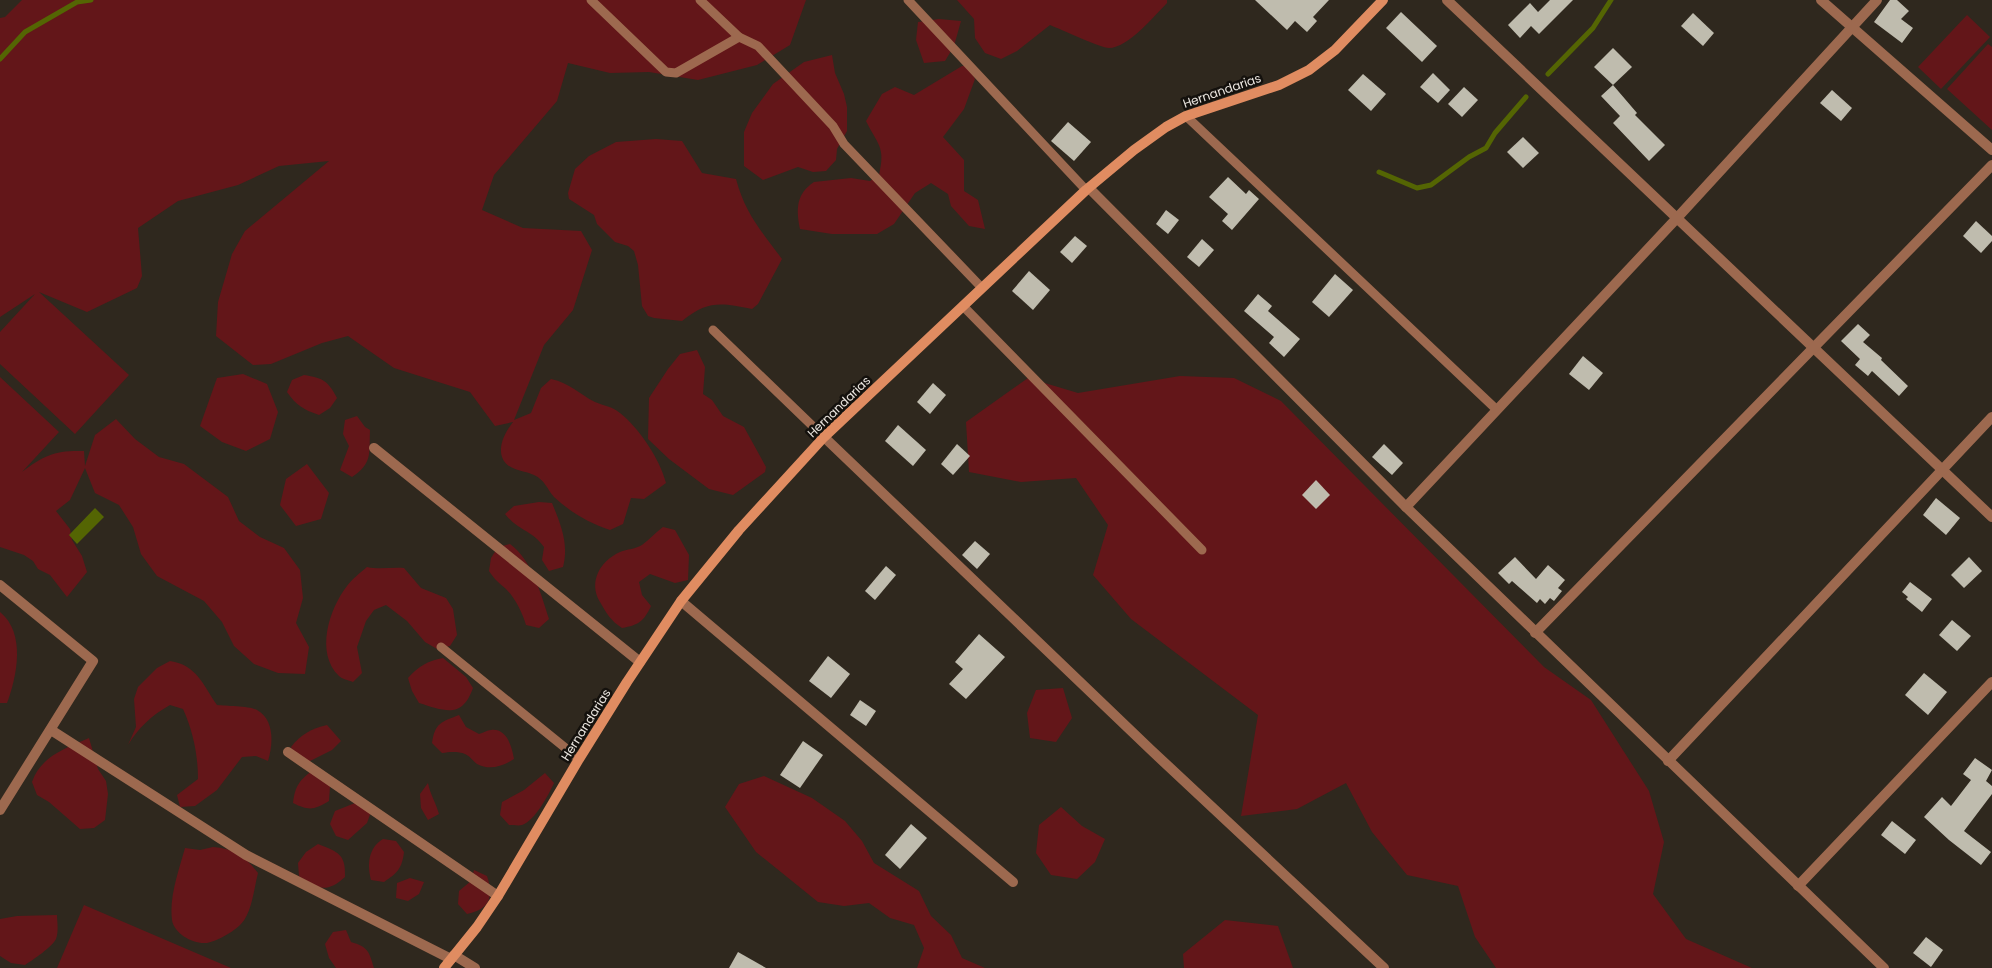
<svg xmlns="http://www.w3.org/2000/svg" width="1992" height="968" font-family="Poppins,sans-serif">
	<rect width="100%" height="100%" fill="#2f281e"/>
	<g fill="#631619">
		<path d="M22,0H806L790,45L757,65L698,80L649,72L610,73L568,63L557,101L494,175L482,210L523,228L581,231L592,250L573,310L544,345L514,420L531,413L541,388L551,379C570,383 579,394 595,402C604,406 612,406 620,413C639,428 660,459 666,483L644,499L631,498L623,524L610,530C589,523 570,512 554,497C547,489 545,480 534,475C523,470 507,471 502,457C498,445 506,431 513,422L495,426L470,392L394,368L348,336L322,343L271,364L253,365L216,336L218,302L232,254L245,231L329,161L279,166L238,185L178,201L138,228L142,276L137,288L87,312L39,292L129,375L75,434L0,364V332L35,294L0,317V18L5,17Z"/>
		<path d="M957,0H1167V3C1154,16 1128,48 1109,48C1101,48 1060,29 1050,25L1017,51L1001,59L985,53L975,38L974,19Z"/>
		<polygon points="1967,15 1990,37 1941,89 1918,67"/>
		<polygon points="939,19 961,21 954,46 945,61 924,63 916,40 918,22"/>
		<polygon points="1988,44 1992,47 1992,130 1947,89"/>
		<polygon points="832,55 835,73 844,94 847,107 847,131 837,149 836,160 826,171 813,172 798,167 763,180 744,166 744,132 752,113 773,84 804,62"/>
		<path d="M962,66H968L975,79L964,109L943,137L964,160V191L978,200L985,229L969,226L951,206L948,194L931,183L915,193L894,224L877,234H832L800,229C796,209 796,194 814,182L851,178L870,181L879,175C886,146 877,144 866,121L882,94L895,87L914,95Z"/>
		<path d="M656,139L682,141L702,173L736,179C745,213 761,231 782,259L758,304L752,309C721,303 708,300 682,321L654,318L648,316L642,306L638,265L634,251L628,246L615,242L597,224L594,215L569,199L568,193L575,169L589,156L616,142Z"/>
		<polygon points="697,350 705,367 703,394 712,400 723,416 744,427 766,467 765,472 733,495 709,489 669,459 648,439 649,398 668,369 680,354"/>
		<polygon points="243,374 267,384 278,412 270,439 246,451 222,442 200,426 217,378"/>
		<path d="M304,375C323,378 328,381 337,398L330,408L319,415C304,410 296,405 287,392L292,380Z"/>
		<polygon points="1180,376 1234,378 1281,401 1544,667 1591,700 1649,791 1664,842 1653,894 1686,939 1752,968 1496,968 1475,937 1458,886 1407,875 1372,832 1346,783 1297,809 1241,816 1258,715 1131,619 1093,575 1108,525 1076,478 1021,482 969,472 966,422 1028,378 1078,393"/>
		<path d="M0,377L59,432L22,472C44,455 56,450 84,451L85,466L95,435L116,419L135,439L159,457L184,464L228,497L239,521L260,537L284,548L300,570L303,598L296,623L309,647L305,674L278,673L254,664L234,646L222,622L204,601L157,576L141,554L133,527L119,505L95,493L85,468L70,500L56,511L70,529L72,540L82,556L87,572L67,597L50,575L38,569L33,561L24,555L0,547Z"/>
		<path d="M357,416L365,427L370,430C369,453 373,463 352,477L340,470L349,446L343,434L345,420Z"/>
		<polygon points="307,464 329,493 321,519 296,526 280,505 286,479"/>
		<path d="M539,502L552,503C561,525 569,544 563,567L549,571L542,560L544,547C532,530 518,531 505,514L514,506Z"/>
		<path d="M663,527L675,530L689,555L688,580L675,583L650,574L639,582L642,595L651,606C644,621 639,625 622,628C611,621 607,614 600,602C588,582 600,561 620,552C627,549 636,549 642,545C649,540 656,532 663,527Z"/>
		<path d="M510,544C532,560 541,594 549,619L539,628L526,625C522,612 515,598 506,589C499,583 494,579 489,571L491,558L498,547Z"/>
		<path d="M367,567C379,570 391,567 404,568L421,588L446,598L453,609L457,635L450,646L437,649L425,642L407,621L386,605L374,610L366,621L357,647L362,673L353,682C348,680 342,679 339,676C315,653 329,609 347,586C352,579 360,573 367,567Z"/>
		<path d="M0,612C26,633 17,676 7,703H0Z"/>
		<path d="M443,658L466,677L473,688C462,719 445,711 419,703L412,691L408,678C419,666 427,661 443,658Z"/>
		<path d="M170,661C197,665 203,685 217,705C226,706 250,706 257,710C275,720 273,745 268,761L256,756L242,757L217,790L195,806L180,807L177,795L198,779C198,755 193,731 183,709L170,705C152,715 138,728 128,745L136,727L134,699L138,687L157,668Z"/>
		<polygon points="1063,688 1072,718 1056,742 1030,738 1027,713 1036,690"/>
		<path d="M459,715L466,727L479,734C483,733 487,730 491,730C507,728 512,747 514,759C503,766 490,771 477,764C473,761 470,756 465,754C458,751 449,752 442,753L432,743C435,723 441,722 459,715Z"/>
		<path d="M327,725L341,741L332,750L308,762L296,760L291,747C301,734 311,729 327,725Z"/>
		<path d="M89,738L98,769L106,781L108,794L105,820L94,828L80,829L49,802L37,795L32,782C41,756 66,748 89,738Z"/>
		<path d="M314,769L330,786L329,801C314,810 309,811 293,803C295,785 300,780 314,769Z"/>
		<path d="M545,773L554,783C549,794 535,821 522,825C519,826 513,825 509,825L500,815L502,802L524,790Z"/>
		<polygon points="764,776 812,798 845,821 862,841 874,863 919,891 931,916 951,935 962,958 985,968 917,968 924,948 914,925 890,918 869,903 844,906 818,902 756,852 725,807 739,784"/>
		<path d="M428,783C430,794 436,803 439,814L428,820L421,808L420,794Z"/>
		<polygon points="360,801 373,806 367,823 348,840 336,836 330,824 335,811"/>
		<polygon points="1061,807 1082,826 1105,839 1095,862 1077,879 1051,875 1036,853 1039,825"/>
		<path d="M383,839L396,841L404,852C402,869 397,873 384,882L371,880C367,865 368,848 383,839Z"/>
		<path d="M318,844C338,852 346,854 345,877C328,893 316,890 299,876L298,863L306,852Z"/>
		<path d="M213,847C233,848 246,857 258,873C254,888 252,913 241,924C235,931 213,944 204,943C191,943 174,933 172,920C169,896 179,870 185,848L200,850Z"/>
		<path d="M474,870L487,876C494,897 490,909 467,914L458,904L459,891L471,881Z"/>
		<polygon points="410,878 424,882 419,894 408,901 396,898 397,883"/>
		<polygon points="84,905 231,968 57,968"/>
		<path d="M57,915C57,922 59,931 56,939C51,948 34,959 25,965L11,963L0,956V919L17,916Z"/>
		<polygon points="1225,920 1278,926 1293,968 1184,968 1183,954"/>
		<path d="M346,930L351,942C368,947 369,951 374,968H336L329,958L325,944L333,932Z"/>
	</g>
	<polygon fill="#546503" points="95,508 104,517 77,544 69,535"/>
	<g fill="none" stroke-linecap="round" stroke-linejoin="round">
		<g stroke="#546503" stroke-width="5">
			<polyline points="0,59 25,32 77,2 91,0"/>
			<polyline points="1548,74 1593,28 1611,0"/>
			<polyline points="1379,172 1417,188 1431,185 1469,157 1486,148 1495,133 1526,97"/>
		</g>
	</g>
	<g fill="#bfbcae">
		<polygon points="1255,0 1329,0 1313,17 1317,21 1307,32 1295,21 1287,30"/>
		<polygon points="1550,0 1573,0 1539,34 1531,26 1520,38 1508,25 1530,3 1538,12"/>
		<polygon points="1890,0 1897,0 1909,11 1901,19 1913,28 1902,43 1874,22"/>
		<polygon points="1401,12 1437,46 1422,62 1386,28"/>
		<polygon points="1693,13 1714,33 1703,46 1681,26"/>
		<polygon points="1613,48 1632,67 1613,85 1594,67"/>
		<polygon points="1433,73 1450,90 1438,103 1420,87"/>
		<polygon points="1363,74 1386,94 1371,111 1348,90"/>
		<polygon points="1613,85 1637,113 1635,115 1665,145 1649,161 1613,123 1620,116 1601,96"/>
		<polygon points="1464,87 1478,100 1462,117 1448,104"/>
		<polygon points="1832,90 1852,108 1841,121 1820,103"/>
		<polygon points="1068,122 1091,142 1074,161 1051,141"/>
		<polygon points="1523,137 1539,153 1523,168 1507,152"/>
		<polygon points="1228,177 1246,194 1249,190 1259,199 1232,230 1222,221 1228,214 1209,197"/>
		<polygon points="1166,210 1179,220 1168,234 1156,224"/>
		<polygon points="1976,221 1992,236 1992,241 1981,253 1963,236"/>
		<polygon points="1075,236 1087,246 1072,263 1060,252"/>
		<polygon points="1202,239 1214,250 1199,267 1187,257"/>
		<polygon points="1029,271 1050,290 1033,310 1012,291"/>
		<polygon points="1335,274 1353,290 1329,317 1312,302"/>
		<polygon points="1258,294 1272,306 1268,311 1300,339 1284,357 1269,343 1274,337 1244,311"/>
		<polygon points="1858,324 1870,335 1863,342 1882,358 1881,360 1908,386 1899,396 1872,371 1868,376 1855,365 1860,359 1841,341"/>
		<polygon points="1583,356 1603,373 1589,390 1569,374"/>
		<polygon points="933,383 946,395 930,414 917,402"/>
		<polygon points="898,425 926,450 913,466 885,441"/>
		<polygon points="957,444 970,456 953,475 941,464"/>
		<polygon points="1384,444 1403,463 1392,475 1372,457"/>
		<polygon points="1316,480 1330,495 1316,509 1302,495"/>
		<polygon points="1936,498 1960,518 1946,535 1923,515"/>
		<polygon points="975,541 990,554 977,569 962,555"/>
		<polygon points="1515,557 1536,579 1548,565 1565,580 1558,588 1562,591 1554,601 1550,598 1545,604 1540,599 1537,603 1512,581 1509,584 1498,573"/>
		<polygon points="1969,557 1982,571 1964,588 1951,575"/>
		<polygon points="886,566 896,575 875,600 865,591"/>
		<polygon points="1910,582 1932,599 1922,612 1906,599 1908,597 1902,592"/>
		<polygon points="1952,620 1971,636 1957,651 1939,635"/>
		<polygon points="979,634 1005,657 966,699 949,684 963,669 955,662"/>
		<polygon points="828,656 850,674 831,698 809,681"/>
		<polygon points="1924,673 1947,692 1928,715 1905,695"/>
		<polygon points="860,700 876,711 866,726 850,715"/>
		<polygon points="803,741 823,755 800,788 780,775"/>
		<polygon points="1975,758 1992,770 1986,781 1992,786 1992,794 1964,831 1991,852 1981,865 1949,840 1924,817 1942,797 1951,806 1971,780 1963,774"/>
		<polygon points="1892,821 1916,840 1905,854 1881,835"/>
		<polygon points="911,824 927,838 900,869 885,855"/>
		<polygon points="1926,937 1943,950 1931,967 1913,953"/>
		<polygon points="738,952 766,968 729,968"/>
	</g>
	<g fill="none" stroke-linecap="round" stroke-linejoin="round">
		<g stroke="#9d694f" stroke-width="9">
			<polyline points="591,0 666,72 676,73 739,37"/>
			<polyline points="700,0 739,37 758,46 833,126 844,144 982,288"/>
			<polyline points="908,0 1086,190"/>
			<polyline points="1186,116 1497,410"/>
			<polyline points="963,306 1202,550"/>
			<polyline points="713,330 824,437"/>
			<polyline points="441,647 579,759"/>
		</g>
		<g stroke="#9d694f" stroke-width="10">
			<polyline points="1447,0 1992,517"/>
			<polyline points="1821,0 1992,150"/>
			<polyline points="1089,188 1406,507 1884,968"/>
			<polyline points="824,437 1151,750 1384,968"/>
			<polyline points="374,448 640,662"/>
			<polyline points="1406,507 1677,218 1877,0"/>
			<polyline points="0,585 93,661 0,810"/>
			<polyline points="681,601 1013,882"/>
			<polyline points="1535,633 1992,165"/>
			<polyline points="51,730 246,855 451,959"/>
			<polyline points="288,752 498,896"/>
			<polyline points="1668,761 1992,417"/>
			<polyline points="1798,886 1992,682"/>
			<polyline points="454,955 475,968"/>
		</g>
		<polyline stroke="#e08c61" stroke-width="10" points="444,968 477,927 498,896 579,759 627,682 681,601 739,530 824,437 1086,190 1134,150 1166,127 1186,116 1279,85 1309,70 1335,50 1383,0"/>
	</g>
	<g text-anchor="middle" stroke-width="5" stroke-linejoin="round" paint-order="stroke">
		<g font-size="12" fill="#ebe6e0" stroke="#14110d">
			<text transform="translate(1222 91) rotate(-19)" y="4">Hernandarias</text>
			<text transform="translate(839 407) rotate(-44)" y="4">Hernandarias</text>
			<text transform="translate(586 725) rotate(-58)" y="4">Hernandarias</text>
		</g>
	</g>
</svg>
